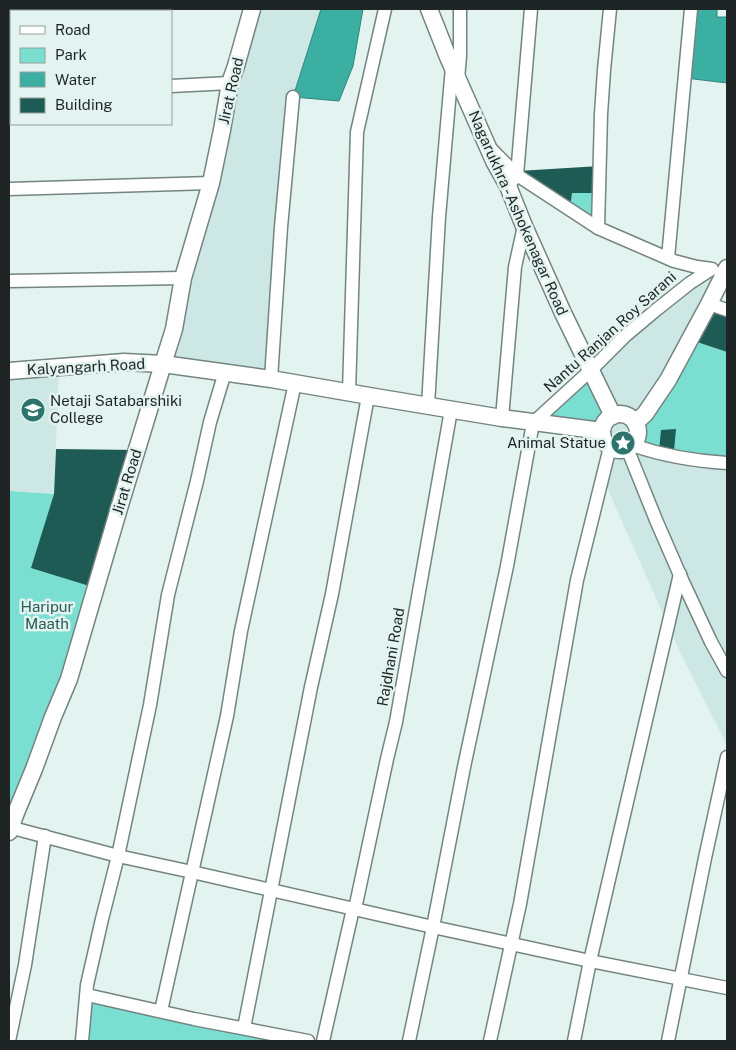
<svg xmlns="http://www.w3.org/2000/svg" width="736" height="1050" font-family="'Public Sans',sans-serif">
	<rect width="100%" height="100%" fill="#e2f3f0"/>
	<g fill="#cde8e4">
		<polygon points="251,9 321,9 293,97 271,379 163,364"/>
		<polygon points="727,269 709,304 727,427 727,745 679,650 602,476 610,409 591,370 690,283"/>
		<polygon points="59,367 54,494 9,491 9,371"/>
	</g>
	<g fill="#7aded1">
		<polygon points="572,193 599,193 598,228 570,210"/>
		<polygon points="691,340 727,352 727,463 632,445 638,434 637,428"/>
		<polygon points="591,370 613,416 602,431 533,423"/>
		<polygon points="9,491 54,494 96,588 9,827"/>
		<polygon points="87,995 308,1041 82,1041"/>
	</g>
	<g fill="#3bafa2" stroke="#33867c">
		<polygon points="9,9 100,9 99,11 11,11 11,72 9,72"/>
		<polygon points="321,9 363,9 353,66 339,101 293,97"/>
		<polygon points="691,9 717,9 717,17 727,17 727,83 685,78"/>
	</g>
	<g fill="#1e5b54">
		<polygon points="600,166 599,193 572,193 570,210 518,171"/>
		<polygon points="709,304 727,310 727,352 691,340"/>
		<polygon points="676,429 674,451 659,451 661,430"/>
		<polygon points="56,449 137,450 96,588 31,568 54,494"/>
	</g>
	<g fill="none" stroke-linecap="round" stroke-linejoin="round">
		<defs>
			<g id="minor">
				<polyline points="610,9 604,70 601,114 598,228 674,261 697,267 712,269"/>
				<polyline points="129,11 129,9"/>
				<polyline points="458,79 460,56 460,9"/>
				<polyline points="171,86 230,83"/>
				<polyline points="9,94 11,94"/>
				<polyline points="492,150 517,175 598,228"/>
				<polyline points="508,186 517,175 531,9"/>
				<polyline points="9,189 211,183"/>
				<polyline points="668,258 691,9"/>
				<polyline points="9,281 183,278"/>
				<polyline points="709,304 727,310"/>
				<polyline points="271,379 281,227 293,97"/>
				<polyline points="349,392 357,132 385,9"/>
				<polyline points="428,406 439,217 452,67"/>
				<polyline points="502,418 515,267 524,226"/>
				<path d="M632,445C664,456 693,461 727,463"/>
				<polyline points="627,448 656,520 683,582 711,642 727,671"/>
				<polyline points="9,827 118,856 192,872 433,927 590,961 727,988"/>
				<polyline points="355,909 387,759 396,722 451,410"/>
				<polyline points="87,995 194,1019 308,1041"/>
				<polyline points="161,1011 227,716 241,631 295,383"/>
				<polyline points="244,1028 311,687 332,594 368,396"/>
				<polyline points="9,1041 25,965 45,836"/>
				<polyline points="82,1041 87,985 102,919 118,856 150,705 168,595 197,481 210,422 225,372"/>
				<polyline points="323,1041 353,909"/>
				<polyline points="409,1041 433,927 464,767 507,566 533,423 591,370 625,336 656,310 690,283 710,270"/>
				<polyline points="490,1041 520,904 577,580 610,447"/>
				<polyline points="574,1041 590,961 680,574"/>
				<polyline points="668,1041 705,858 727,757"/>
			</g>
			<g id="major">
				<polyline points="429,9 448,57 494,161 508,186 524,226 563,313 613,416"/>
				<polyline points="9,371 124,362 163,364 271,379 375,397 502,418 602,431"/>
				<circle cx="620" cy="432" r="18"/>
				<polyline points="635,423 645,414 668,380 709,304 727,268"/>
				<polyline points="9,832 15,815 34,769 53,717 69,679 120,505 163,364 174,329 183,278 211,183 222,130 230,83 236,66 252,9"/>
			</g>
		</defs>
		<use href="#minor" stroke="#748481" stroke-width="15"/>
		<use href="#major" stroke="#748481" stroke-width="19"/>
		<use href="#minor" stroke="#fff" stroke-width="12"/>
		<use href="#major" stroke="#fff" stroke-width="16"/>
	</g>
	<defs>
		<symbol id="university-disc" viewBox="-11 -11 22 22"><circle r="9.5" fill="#2c736b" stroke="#e2f3f0"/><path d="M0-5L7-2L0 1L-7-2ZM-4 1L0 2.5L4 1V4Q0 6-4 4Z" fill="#fff"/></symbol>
		<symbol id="sight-disc" viewBox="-11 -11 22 22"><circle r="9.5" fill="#2c736b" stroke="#e2f3f0"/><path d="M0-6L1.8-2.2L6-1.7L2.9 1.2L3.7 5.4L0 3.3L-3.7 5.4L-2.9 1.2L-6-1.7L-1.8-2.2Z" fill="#fff"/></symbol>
	</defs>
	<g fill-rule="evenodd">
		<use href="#university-disc" x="19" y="396" width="28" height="28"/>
		<use href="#sight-disc" x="609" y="429" width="28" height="28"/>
	</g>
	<g text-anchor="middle" stroke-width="5" stroke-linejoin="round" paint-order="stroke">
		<g font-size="15" fill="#1f2524" stroke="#e2f3f0">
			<text transform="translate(231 91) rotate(-77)" y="5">Jirat Road</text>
			<text transform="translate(518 213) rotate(66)" y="5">Nagarukhra - Ashokenagar Road</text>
			<text transform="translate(610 332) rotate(-42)" y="5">Nantu Ranjan Roy Sarani</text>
			<text transform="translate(86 367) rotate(-3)" y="5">Kalyangarh Road</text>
			<text transform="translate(127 482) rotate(-73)" y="5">Jirat Road</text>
			<text transform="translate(391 657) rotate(-80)" y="5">Rajdhani Road</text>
		</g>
		<g font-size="15" fill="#1f2524" stroke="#e2f3f0" text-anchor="start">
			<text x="50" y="406">Netaji Satabarshiki<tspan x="50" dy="17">College</tspan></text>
			<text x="606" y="448" text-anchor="end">Animal Statue</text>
		</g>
		<g font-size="15" fill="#2a5b54" stroke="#e2f3f0">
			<text x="47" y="612">Haripur<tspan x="47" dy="17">Maath</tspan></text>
		</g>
	</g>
	<rect width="736" height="1050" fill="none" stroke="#1f2524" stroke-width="20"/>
	<rect x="10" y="10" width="162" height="115" fill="#e2f3f0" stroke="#94a19e"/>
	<rect x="20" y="26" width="25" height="8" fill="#ffffff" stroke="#94a19e"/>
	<text x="55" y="35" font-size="15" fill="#1f2524">Road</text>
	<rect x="20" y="48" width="25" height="15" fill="#7aded1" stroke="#94a19e"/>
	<text x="55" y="60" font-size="15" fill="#1f2524">Park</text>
	<rect x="20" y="72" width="25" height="15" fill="#3bafa2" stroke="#94a19e"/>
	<text x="55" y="85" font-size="15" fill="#1f2524">Water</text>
	<rect x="20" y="98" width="25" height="15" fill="#1e5b54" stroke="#94a19e"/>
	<text x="55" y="110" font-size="15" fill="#1f2524">Building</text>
</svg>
